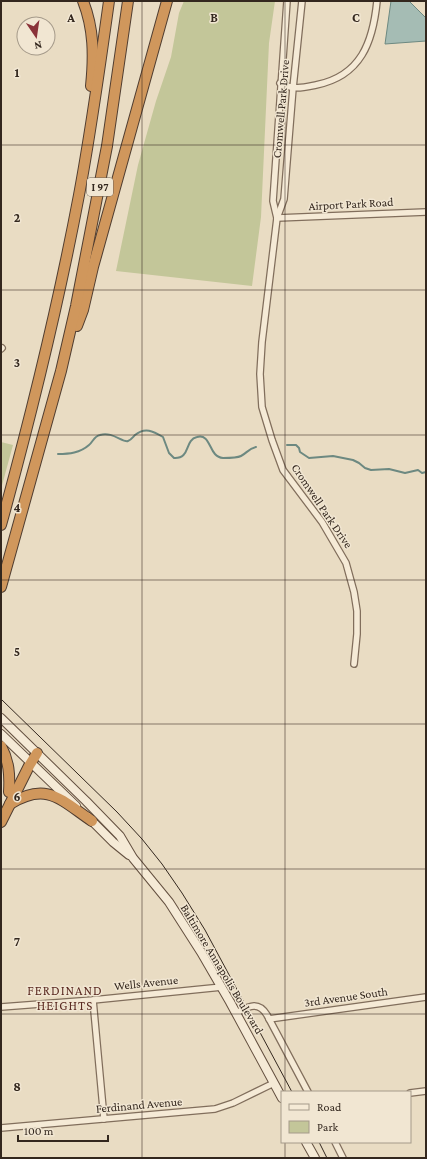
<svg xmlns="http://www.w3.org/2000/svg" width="427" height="1159" font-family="'Crimson Pro',serif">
	<rect width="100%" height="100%" fill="#e9dcc3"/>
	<g fill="#c3c699">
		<polygon points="184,1 275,1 269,43 261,217 252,286 116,271 138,165 156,101 171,57 179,13"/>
		<polygon points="1,442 13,445 1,489"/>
	</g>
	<polygon fill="#a5bcb4" stroke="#6d8981" points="391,1 409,1 426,18 426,41 385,44"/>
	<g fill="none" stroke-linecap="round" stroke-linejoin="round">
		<g stroke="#6d8981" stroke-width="2">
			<polyline points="287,445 296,445 299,448 300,452 309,458 333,456 353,460 359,463 365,468 371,470 389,469 405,473 418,470 422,473 426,472"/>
			<path d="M58,454C69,454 80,453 89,445C93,442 94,436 100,435C112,431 123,443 128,441C131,440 133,437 135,435C145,427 153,431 163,437L169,453L174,458C191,459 184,440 197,437C212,433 208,457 223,458C227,458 237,458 241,456C247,453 248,449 256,447"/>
		</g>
		<defs>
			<g id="street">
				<polyline points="302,1 293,88 284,199 277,218 262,342 260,374 262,407 272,440 283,470 322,522 346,563 354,592 357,611 357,634 354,664"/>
				<path d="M280,83C294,90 301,88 316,85C361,76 373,42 377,1"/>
				<polyline points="277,218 273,201 287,1"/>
				<polyline points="277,218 426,212"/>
				<polyline points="1,349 2,348"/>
				<polyline points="93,1000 104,1119"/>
				<polyline points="1,1007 93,1000 222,987"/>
				<path d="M236,1013C248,1007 258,1000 267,1015L308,1092"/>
				<polyline points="269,1019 426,997"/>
				<polyline points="410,1093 426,1091"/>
				<polyline points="1,1128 215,1109 233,1103 274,1083"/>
				<polyline points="335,1142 343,1158"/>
			</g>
			<g id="secondary">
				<polyline points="1,718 86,801 120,836 133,858 169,902 201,952 230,1002 282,1098"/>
				<polyline points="1,734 76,806"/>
				<polyline points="88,817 113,842 129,855"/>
				<polyline points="306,1142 315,1158"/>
			</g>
			<g id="highway">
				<path d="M83,1C94,29 94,56 91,86"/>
				<polyline points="77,326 83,310 93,267 167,1"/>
				<path d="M1,525C31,416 58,306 79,195C91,131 100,66 109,1"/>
				<polyline points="1,587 61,371 76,306 107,146 128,1"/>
				<path d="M1,746C9,761 10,775 9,792"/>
				<path d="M10,804C47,781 61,800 92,821"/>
				<polyline points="1,822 29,766 37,753"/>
			</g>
		</defs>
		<use href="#street" stroke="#816e5c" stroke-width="8"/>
		<use href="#secondary" stroke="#634f3f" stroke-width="10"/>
		<use href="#highway" stroke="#503d30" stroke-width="12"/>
		<use href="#street" stroke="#f5ead6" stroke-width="5.5"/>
		<use href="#secondary" stroke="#f5ead6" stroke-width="8"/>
		<use href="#highway" stroke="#d0975c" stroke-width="10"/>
		<g stroke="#33271e" stroke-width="1">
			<polyline points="1,699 117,812 142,839 162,864 182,893 205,930 292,1092"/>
			<polyline points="319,1142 327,1158"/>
		</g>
	</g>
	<path fill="none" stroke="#33271e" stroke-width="1" stroke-opacity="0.55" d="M142,1V1158M285,1V1092M1,145H426M1,290H426M1,435H426M1,580H426M1,724H426M1,869H426M1,1014H426M285,1142V1158"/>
	<g text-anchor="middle" stroke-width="3" stroke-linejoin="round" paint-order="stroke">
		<rect fill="#f1e6d2" stroke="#6c6054" stroke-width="1" x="87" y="178" width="26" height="18" rx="3"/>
		<g font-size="11" font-weight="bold" fill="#33271e">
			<text x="100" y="191">I 97</text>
		</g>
		<g font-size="12" fill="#33271e" stroke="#f1e6d2">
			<text transform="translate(281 109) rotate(-85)" y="4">Cromwell Park Drive</text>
			<text transform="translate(351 204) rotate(-3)" y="4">Airport Park Road</text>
			<text transform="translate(322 506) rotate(56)" y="4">Cromwell Park Drive</text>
			<text transform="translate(222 969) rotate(59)" y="4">Baltimore Annapolis Boulevard</text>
			<text transform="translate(146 983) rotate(-6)" y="4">Wells Avenue</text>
			<text transform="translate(346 997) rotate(-8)" y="4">3rd Avenue South</text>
			<text transform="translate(139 1105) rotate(-5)" y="4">Ferdinand Avenue</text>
		</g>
		<g font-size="13" letter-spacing="1" fill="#5b2b22" stroke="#f1e6d2">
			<text x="65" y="995">FERDINAND<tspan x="65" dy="15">HEIGHTS</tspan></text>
		</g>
	</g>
	<g font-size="13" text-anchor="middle" font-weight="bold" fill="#33271e" stroke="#f1e6d2" stroke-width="3" stroke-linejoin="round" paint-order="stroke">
		<text x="71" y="22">A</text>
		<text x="214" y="22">B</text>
		<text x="356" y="22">C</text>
		<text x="17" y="77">1</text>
		<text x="17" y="222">2</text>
		<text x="17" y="367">3</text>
		<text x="17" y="512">4</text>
		<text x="17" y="656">5</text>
		<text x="17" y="801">6</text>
		<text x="17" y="946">7</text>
		<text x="17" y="1091">8</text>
	</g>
	<rect width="427" height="1159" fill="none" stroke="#33271e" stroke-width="4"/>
	<rect x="281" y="1091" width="130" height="52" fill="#f1e6d2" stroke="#a59a8a"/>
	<rect x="289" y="1104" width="20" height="6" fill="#f5ead6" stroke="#a59a8a"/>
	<text x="317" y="1111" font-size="12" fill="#33271e">Road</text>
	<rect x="289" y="1121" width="20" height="12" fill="#c3c699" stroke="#a59a8a"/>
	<text x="317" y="1131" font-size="12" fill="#33271e">Park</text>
	<g transform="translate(36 36) rotate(167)"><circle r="19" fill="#f1e6d2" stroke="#a59a8a"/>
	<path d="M0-3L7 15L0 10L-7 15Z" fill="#8a3238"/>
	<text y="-6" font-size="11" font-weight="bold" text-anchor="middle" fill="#33271e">N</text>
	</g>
	<path d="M18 1135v6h90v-6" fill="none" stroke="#33271e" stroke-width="2"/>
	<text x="24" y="1135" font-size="12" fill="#33271e" stroke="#f1e6d2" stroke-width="3" paint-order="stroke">100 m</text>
</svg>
